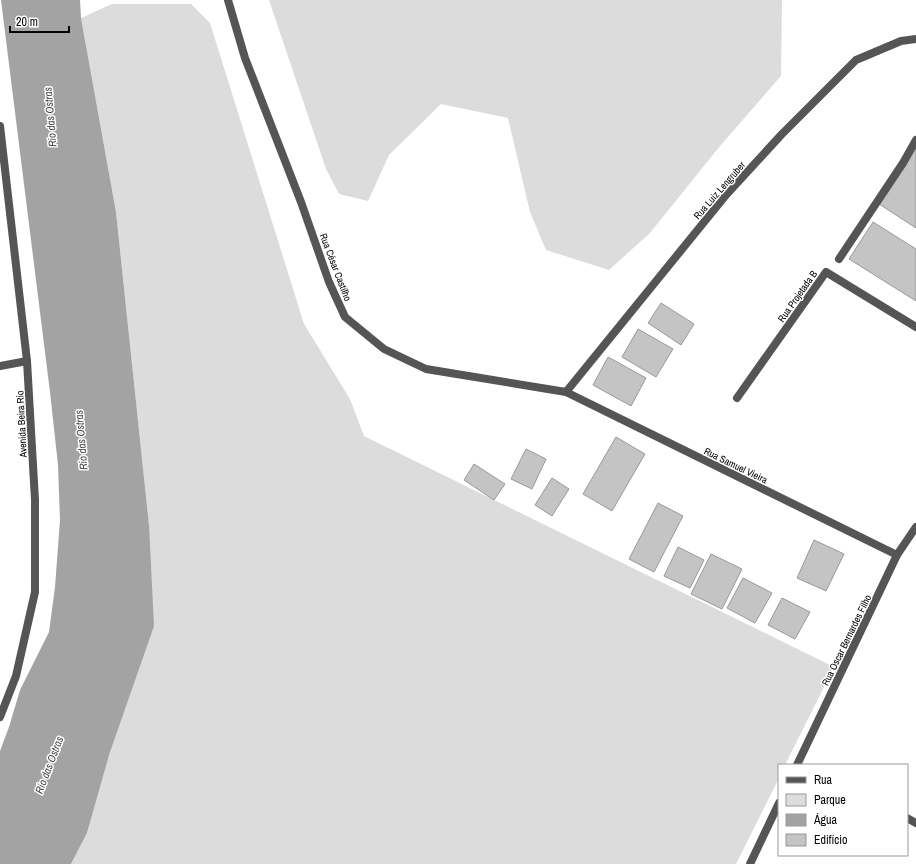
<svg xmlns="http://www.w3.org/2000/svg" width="916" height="864" font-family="'Archivo Narrow',sans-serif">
	<rect width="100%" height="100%" fill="#fff"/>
	<g fill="#dcdcdc">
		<polygon points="269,0 782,0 781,76 720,146 650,233 609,270 546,250 530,212 508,118 441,104 389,155 368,201 339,194 326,169"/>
		<polygon points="112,4 191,4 210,23 304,324 350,399 364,436 834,667 785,765 779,765 779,778 736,864 71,864 87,833 110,752 149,525 116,212 81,18"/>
	</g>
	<polygon fill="#a3a3a3" points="1,0 80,0 81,18 116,212 149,525 154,626 110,752 87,833 71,864 0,864 0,751 9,727 20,690 49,632 55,587 60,520 58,465 50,392"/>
	<g fill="#c4c4c4" stroke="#999">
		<polygon points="916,147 916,228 879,204"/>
		<polygon points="873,222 916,249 916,301 849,259"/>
		<polygon points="661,303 694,324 681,345 648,323"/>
		<polygon points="638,329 673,349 656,377 622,357"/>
		<polygon points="608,357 646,378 631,406 593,385"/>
		<polygon points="616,437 645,454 612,511 583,494"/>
		<polygon points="526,449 546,459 532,489 511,479"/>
		<polygon points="474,464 505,484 494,500 464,480"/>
		<polygon points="552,478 569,489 552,516 535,505"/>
		<polygon points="658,503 683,516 654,572 629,559"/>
		<polygon points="814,540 844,554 826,591 797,578"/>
		<polygon points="678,547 704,560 690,588 664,576"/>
		<polygon points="711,554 742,569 722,609 691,594"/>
		<polygon points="743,578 772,593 755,623 727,608"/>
		<polygon points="782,598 810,612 795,639 768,625"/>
	</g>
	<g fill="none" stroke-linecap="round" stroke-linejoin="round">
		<g stroke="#555" stroke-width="8">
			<polyline points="228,0 245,58 301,202 329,282 345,317 384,349 426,369 566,392 897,555"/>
			<polyline points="0,126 27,361 35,500 35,592 16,676 0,717"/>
			<polyline points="839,259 903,163 916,140"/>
			<polyline points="0,366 27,361"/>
			<polyline points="566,392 726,195 782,134 856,60 901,41 916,39"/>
			<polyline points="737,398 826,272 916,327"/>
			<polyline points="797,765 897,555 916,527"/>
			<polyline points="907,818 916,823"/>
			<polyline points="750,864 779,803"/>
		</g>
	</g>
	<g text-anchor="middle" stroke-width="3" stroke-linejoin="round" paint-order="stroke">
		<g font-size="10" fill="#000" stroke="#fff">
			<text transform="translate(719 190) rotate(-49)" y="4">Rua Luiz Lengruber</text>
			<text transform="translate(336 267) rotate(69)" y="4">Rua César Castilho</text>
			<text transform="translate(797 296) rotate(-55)" y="4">Rua Projetada B</text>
			<text transform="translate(21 424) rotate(-93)" y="4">Avenida Beira Rio</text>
			<text transform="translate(736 465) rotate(26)" y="4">Rua Samuel Vieira</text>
			<text transform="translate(846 640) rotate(-64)" y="4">Rua Oscar Bernardes Filho</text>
		</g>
		<g font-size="11" font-style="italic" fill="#444" stroke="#fff">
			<text transform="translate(50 117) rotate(-95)" y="4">Rio das Ostras</text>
			<text transform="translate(81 440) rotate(-95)" y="4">Rio das Ostras</text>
			<text transform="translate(49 765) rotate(-69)" y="4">Rio das Ostras</text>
		</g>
	</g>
	<rect x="778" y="764" width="130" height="92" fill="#ffffff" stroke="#999999"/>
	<rect x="786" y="777" width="20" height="6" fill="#555555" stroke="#999999"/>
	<text x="814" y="784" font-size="12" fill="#000000">Rua</text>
	<rect x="786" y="794" width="20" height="12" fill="#dcdcdc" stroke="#999999"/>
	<text x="814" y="804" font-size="12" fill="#000000">Parque</text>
	<rect x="786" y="814" width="20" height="12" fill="#a3a3a3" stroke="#999999"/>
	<text x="814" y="824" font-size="12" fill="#000000">Água</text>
	<rect x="786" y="834" width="20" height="12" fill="#c4c4c4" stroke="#999999"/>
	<text x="814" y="844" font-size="12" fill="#000000">Edifício</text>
	<path d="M10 26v6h59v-6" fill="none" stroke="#000000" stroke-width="2"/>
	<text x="16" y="26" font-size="12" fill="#000000" stroke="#ffffff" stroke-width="3" paint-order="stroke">20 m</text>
</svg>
